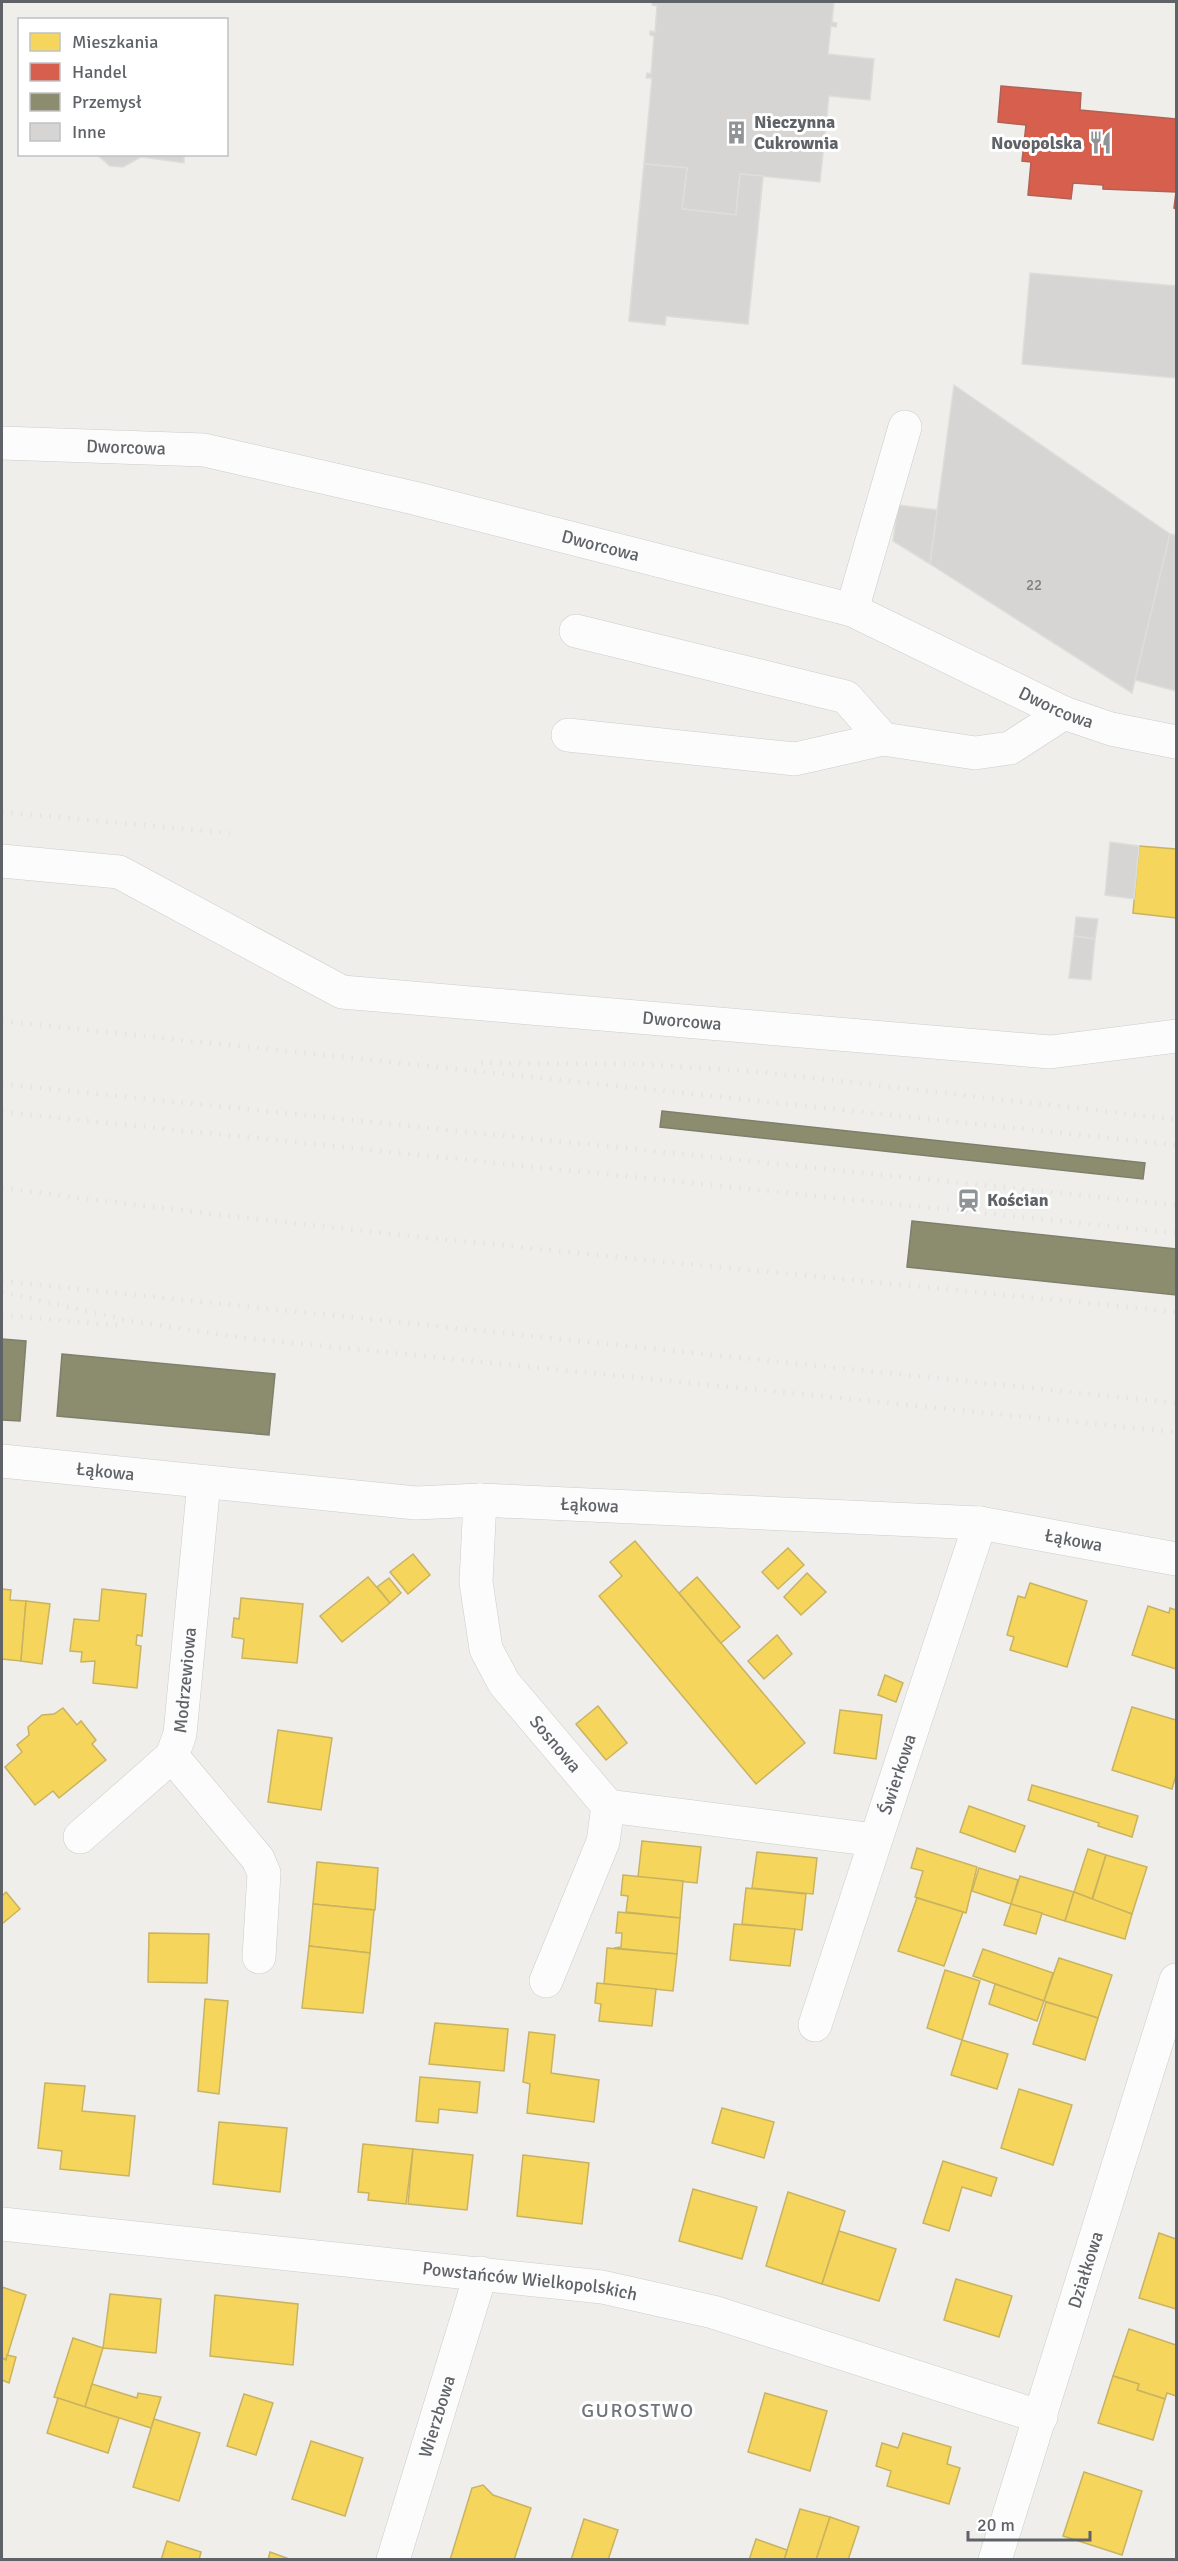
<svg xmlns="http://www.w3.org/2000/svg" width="1178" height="2561" font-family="Signika,sans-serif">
	<rect width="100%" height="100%" fill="#efeeea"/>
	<g fill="#f6d55c" stroke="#c9b360" stroke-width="1.5">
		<polygon points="1139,846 1176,849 1176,918 1133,913"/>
		<polygon points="635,1541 805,1743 756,1784 599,1596 622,1576 610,1562"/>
		<polygon points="788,1548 804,1565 778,1589 762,1572"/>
		<polygon points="413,1554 430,1575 408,1594 390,1572"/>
		<polygon points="807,1573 826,1592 801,1615 784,1597"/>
		<polygon points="368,1577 390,1603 342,1642 320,1616"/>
		<polygon points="697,1577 740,1627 721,1643 679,1593"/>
		<polygon points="389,1578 401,1593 390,1603 377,1587"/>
		<polygon points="1030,1583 1087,1601 1067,1667 1010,1650 1014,1637 1007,1635 1018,1596 1025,1598"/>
		<polygon points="2,1589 11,1590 10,1600 26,1601 21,1661 2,1659"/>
		<polygon points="102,1589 146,1594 142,1636 137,1635 136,1645 141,1646 137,1688 93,1683 95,1661 81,1662 82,1652 70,1651 74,1619 99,1621"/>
		<polygon points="241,1598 303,1604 297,1663 242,1658 244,1639 232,1637 234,1618 239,1619"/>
		<polygon points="26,1601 50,1604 42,1664 21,1661"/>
		<polygon points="1148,1606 1169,1613 1170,1608 1176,1610 1176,1669 1132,1655"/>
		<polygon points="777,1635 792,1654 764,1679 748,1661"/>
		<polygon points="885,1675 903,1683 896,1702 878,1695"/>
		<polygon points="598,1706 627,1743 606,1760 576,1724"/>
		<polygon points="1132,1707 1176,1720 1176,1775 1172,1789 1112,1770"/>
		<polygon points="63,1708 77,1725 81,1721 96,1740 92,1744 106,1760 59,1798 53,1791 35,1805 5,1767 22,1752 17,1745 29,1735 28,1727 42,1715 54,1714"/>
		<polygon points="840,1710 882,1715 876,1759 834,1753"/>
		<polygon points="278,1730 332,1738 321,1810 268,1802"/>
		<polygon points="1032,1785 1138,1816 1132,1837 1098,1826 1099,1823 1028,1800"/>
		<polygon points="969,1806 1025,1826 1015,1852 960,1832"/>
		<polygon points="642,1841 701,1847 697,1883 638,1877"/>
		<polygon points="917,1848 977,1867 966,1913 915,1897 923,1871 911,1868"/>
		<polygon points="1088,1849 1106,1855 1092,1899 1074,1892"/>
		<polygon points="757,1852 817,1858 813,1894 752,1888"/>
		<polygon points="1106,1855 1147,1867 1132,1914 1092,1901"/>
		<polygon points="317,1862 378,1868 375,1910 313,1904"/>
		<polygon points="979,1868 1018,1880 1011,1904 972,1891"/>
		<polygon points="623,1875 683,1881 680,1918 626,1912 628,1896 621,1895"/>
		<polygon points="1020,1876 1074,1892 1065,1921 1011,1904"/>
		<polygon points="746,1888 806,1894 802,1930 742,1924"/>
		<polygon points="6,1892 20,1909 2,1924 2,1896"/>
		<polygon points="1074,1892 1132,1914 1125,1939 1065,1921"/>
		<polygon points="917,1898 963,1912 944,1966 898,1951"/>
		<polygon points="313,1904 374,1910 370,1953 309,1946"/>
		<polygon points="1011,1904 1042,1913 1036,1934 1004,1925"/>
		<polygon points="618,1912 680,1918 677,1954 614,1948 621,1947 622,1933 616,1933"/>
		<polygon points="734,1924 795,1929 790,1966 730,1960"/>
		<polygon points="149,1933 209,1934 207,1983 148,1982"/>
		<polygon points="309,1946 370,1953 363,2013 302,2008"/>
		<polygon points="607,1948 677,1954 673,1991 604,1984"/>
		<polygon points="983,1949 1053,1973 1044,2001 973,1976"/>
		<polygon points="1059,1958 1112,1975 1098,2018 1044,2001"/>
		<polygon points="945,1970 980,1981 962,2040 927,2028"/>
		<polygon points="597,1983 656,1989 652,2026 599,2021 601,2004 595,2003"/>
		<polygon points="995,1984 1044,2001 1037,2021 989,2004"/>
		<polygon points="205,1999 228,2001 219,2094 198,2091"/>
		<polygon points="1046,2002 1098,2018 1085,2060 1033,2044"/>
		<polygon points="435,2023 508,2029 504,2071 429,2064"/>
		<polygon points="529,2032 555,2035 551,2073 599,2080 594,2122 527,2113 530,2084 523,2082"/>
		<polygon points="962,2040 1008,2054 997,2089 951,2075"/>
		<polygon points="420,2077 480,2082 477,2113 439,2109 438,2123 416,2121"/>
		<polygon points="45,2083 85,2086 82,2111 135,2116 129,2176 60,2169 62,2151 38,2148"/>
		<polygon points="1019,2089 1072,2105 1053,2165 1001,2148"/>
		<polygon points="722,2108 774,2122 764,2158 712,2143"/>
		<polygon points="219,2122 287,2128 280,2192 213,2184"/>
		<polygon points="363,2144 413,2149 406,2204 368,2200 369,2193 358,2192"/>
		<polygon points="413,2149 473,2155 467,2210 408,2204"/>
		<polygon points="523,2155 589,2163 582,2224 517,2216"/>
		<polygon points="943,2161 997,2178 991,2196 962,2187 949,2231 923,2223"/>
		<polygon points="693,2189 757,2207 742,2259 679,2241"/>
		<polygon points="788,2192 845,2211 822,2284 766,2266"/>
		<polygon points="839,2231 896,2249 879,2301 822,2284"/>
		<polygon points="1159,2233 1176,2239 1176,2309 1139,2298"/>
		<polygon points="956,2279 1012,2296 999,2337 944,2320"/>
		<polygon points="2,2287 26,2295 6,2360 2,2358"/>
		<polygon points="110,2294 161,2299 156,2353 103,2348"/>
		<polygon points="215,2295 298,2304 293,2365 210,2356"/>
		<polygon points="1129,2329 1176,2345 1176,2396 1167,2393 1165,2399 1137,2390 1139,2384 1113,2376"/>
		<polygon points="73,2338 103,2348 85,2407 54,2397"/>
		<polygon points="7,2355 16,2357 9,2383 2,2380 2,2358 6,2360"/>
		<polygon points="1113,2376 1139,2384 1137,2390 1165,2399 1153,2440 1098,2423"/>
		<polygon points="92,2384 137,2398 138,2393 161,2397 151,2428 85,2407"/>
		<polygon points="765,2393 827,2411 810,2471 748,2452"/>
		<polygon points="244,2394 273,2403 256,2455 227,2446"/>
		<polygon points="58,2398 119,2418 108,2453 47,2433"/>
		<polygon points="154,2419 200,2433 179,2501 133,2487"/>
		<polygon points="903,2433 951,2447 947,2464 960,2468 949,2504 887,2486 891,2471 876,2466 882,2443 898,2448"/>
		<polygon points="311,2441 363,2458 345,2516 292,2499"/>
		<polygon points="1084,2472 1142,2491 1122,2555 1063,2536"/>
		<polygon points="483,2485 493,2495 531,2508 514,2560 450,2560 472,2488"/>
		<polygon points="800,2509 830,2517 816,2560 784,2560"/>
		<polygon points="830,2517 859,2527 848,2560 816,2560"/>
		<polygon points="584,2519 618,2530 608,2560 571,2560"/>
		<polygon points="756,2539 787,2550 784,2560 749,2560"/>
		<polygon points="167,2541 201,2552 199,2560 161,2560"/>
		<polygon points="270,2552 292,2560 268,2560"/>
	</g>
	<polygon fill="#d6604d" stroke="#b26155" stroke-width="1.5" points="1001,86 1081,93 1080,110 1176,119 1176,209 1174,208 1176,192 1103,189 1103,185 1073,183 1071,199 1028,195 1031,162 1022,161 1026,125 998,122"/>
	<g fill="#8c8c6e" stroke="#7e806c" stroke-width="1.5">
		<polygon points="662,1111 1145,1163 1143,1179 660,1127"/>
		<polygon points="912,1221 1176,1249 1176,1295 907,1267"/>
		<polygon points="2,1339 26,1341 20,1421 2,1420"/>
		<polygon points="62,1354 275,1374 269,1435 57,1416"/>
	</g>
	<g fill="#d6d5d3" stroke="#deddd9" stroke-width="1.5">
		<polygon points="652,2 834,2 832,22 837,23 836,27 831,26 828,54 874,59 870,100 829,96 820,182 740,174 736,215 682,209 687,168 644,164 652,78 646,78 647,73 651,74 654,36 650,35 650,31 655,32 657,6 652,5"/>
		<polygon points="96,154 184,154 184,163 141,157 123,167 110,166"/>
		<polygon points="644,164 687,168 682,209 736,215 740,174 763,176 748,324 666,316 665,325 629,321"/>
		<polygon points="644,164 687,168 682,209 736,215 740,174 763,176 748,324 666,316 665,325 629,321"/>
		<polygon points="1030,273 1176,286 1176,378 1022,364"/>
		<polygon points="954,385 1170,534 1132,693 930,564"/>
		<polygon points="898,505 937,510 930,564 893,541"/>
		<polygon points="1170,534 1176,535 1176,691 1135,680"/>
		<polygon points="1110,842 1139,846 1134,899 1105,895"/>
		<polygon points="1076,917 1098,919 1095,939 1074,936"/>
		<polygon points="1074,936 1095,939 1091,980 1069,978"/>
	</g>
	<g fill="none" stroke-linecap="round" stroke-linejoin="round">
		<defs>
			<g id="minor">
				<path id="s1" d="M2,443L204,450L414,498L852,610L1064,713L1111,729L1176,742"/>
				<polyline points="852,610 905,427"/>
				<polyline points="576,631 846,697 883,739"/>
				<polyline points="568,735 795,759 883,739 975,753 1010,748 1064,713"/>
				<path id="s2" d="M2,861L119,872L342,992L1050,1052L1176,1036"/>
				<path id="s3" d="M2,1461L416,1503L480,1500L980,1523L1176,1559"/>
				<path id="s4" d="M480,1500L476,1582L486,1649L504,1683L608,1806L603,1842L546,1981"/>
				<polyline points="172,1756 258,1859 264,1873 259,1957"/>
				<polyline points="608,1806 875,1840"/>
				<path id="s5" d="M80,1837L172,1756L180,1734L204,1482"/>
				<path id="s6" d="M815,2025L980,1523"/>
				<path id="s7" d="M2,2224L602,2287L713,2312L1041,2417"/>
				<path id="s8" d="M393,2560L481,2273"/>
				<path id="s9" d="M995,2560L1176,1980"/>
			</g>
		</defs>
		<use href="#minor" stroke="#cbcccc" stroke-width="34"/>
		<use href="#minor" stroke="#fdfcfc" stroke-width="33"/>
		<g stroke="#e4e4e4" stroke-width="4.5" stroke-dasharray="1.5 8" stroke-linecap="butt">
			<polyline points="2,812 230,833"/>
			<polyline points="2,1021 1176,1145"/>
			<polyline points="481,1063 640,1064 761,1072 1173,1119"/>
			<polyline points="2,1084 1176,1205"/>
			<polyline points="2,1112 1176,1233"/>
			<path d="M2,1188C392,1239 785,1272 1176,1312"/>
			<polyline points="2,1281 1176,1403"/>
			<polyline points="2,1292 130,1321 245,1338 1176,1432"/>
			<polyline points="2,1315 123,1326"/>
		</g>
	</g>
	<defs>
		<symbol id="building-bare" viewBox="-9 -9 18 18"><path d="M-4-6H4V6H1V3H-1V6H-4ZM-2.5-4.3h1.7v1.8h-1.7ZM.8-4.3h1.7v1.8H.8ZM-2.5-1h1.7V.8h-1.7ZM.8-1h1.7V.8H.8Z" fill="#919496" stroke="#fff" stroke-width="2.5" paint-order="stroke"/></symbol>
		<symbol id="restaurant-bare" viewBox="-9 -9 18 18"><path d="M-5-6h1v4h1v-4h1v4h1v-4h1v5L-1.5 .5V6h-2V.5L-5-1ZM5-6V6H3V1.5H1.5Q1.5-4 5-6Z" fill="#919496" stroke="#fff" stroke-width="2.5" paint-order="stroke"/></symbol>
		<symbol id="station-bare" viewBox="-9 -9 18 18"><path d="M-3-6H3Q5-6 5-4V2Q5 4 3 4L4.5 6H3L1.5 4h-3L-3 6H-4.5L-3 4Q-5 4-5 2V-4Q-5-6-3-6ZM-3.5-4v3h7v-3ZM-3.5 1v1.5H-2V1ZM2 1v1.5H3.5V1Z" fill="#919496" stroke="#fff" stroke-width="2.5" paint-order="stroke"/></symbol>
	</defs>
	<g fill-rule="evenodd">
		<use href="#building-bare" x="720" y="116" width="33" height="33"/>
		<use href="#restaurant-bare" x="1084" y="126" width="33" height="33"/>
		<use href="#station-bare" x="952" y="1184" width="33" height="33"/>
	</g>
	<g text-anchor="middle" stroke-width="6" stroke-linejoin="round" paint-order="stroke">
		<g font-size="15" fill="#7e8184">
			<text x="1034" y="590">22</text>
		</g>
		<g font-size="18" font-weight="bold" fill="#5f6368" stroke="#fff" text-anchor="start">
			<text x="754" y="128">Nieczynna<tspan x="754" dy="21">Cukrownia</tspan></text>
			<text x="1082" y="149" text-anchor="end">Novopolska</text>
			<text x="987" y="1206">Kościan</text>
		</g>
		<g font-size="18" fill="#5f6368" stroke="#fff">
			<text dy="6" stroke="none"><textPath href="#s1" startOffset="124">Dworcowa</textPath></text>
			<text dy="6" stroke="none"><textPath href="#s1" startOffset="610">Dworcowa</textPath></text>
			<text dy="6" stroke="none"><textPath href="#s1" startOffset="1096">Dworcowa</textPath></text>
			<text dy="6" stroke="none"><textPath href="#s2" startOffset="712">Dworcowa</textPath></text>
			<text dy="6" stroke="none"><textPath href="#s3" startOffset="104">Łąkowa</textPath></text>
			<text dy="6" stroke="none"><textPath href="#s3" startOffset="590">Łąkowa</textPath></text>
			<text dy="6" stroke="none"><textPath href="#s3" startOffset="1076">Łąkowa</textPath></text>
			<text dy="6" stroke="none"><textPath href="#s5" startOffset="200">Modrzewiowa</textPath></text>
			<text dy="6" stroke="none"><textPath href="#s4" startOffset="268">Sosnowa</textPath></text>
			<text dy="6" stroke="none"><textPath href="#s6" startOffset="264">Świerkowa</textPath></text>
			<text dy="6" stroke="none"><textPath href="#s9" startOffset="304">Działkowa</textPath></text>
			<text dy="6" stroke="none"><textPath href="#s7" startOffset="531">Powstańców Wielkopolskich</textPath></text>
			<text dy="6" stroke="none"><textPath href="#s8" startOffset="150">Wierzbowa</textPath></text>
		</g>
		<g font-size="20" letter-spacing="1.5" fill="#70757a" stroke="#fff">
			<text x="638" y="2417">GUROSTWO</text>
		</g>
	</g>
	<rect width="1178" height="2561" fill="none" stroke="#5f6368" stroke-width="6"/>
	<rect x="18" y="18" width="210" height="138" fill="#ffffff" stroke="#bfc1c3" stroke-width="1.5"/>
	<rect x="30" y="33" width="30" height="18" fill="#f6d55c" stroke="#bfc1c3" stroke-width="1.5"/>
	<text x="72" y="48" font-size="18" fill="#5f6368">Mieszkania</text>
	<rect x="30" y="63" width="30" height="18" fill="#d6604d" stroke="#bfc1c3" stroke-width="1.5"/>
	<text x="72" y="78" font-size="18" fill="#5f6368">Handel</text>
	<rect x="30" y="93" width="30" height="18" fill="#8c8c6e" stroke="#bfc1c3" stroke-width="1.5"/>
	<text x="72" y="108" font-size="18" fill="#5f6368">Przemysł</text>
	<rect x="30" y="123" width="30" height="18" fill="#d6d5d3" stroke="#bfc1c3" stroke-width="1.5"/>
	<text x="72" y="138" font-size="18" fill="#5f6368">Inne</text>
	<path d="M968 2531v9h122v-9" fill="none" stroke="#5f6368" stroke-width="3"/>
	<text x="977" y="2531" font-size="18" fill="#5f6368" stroke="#ffffff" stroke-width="4.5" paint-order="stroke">20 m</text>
</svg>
